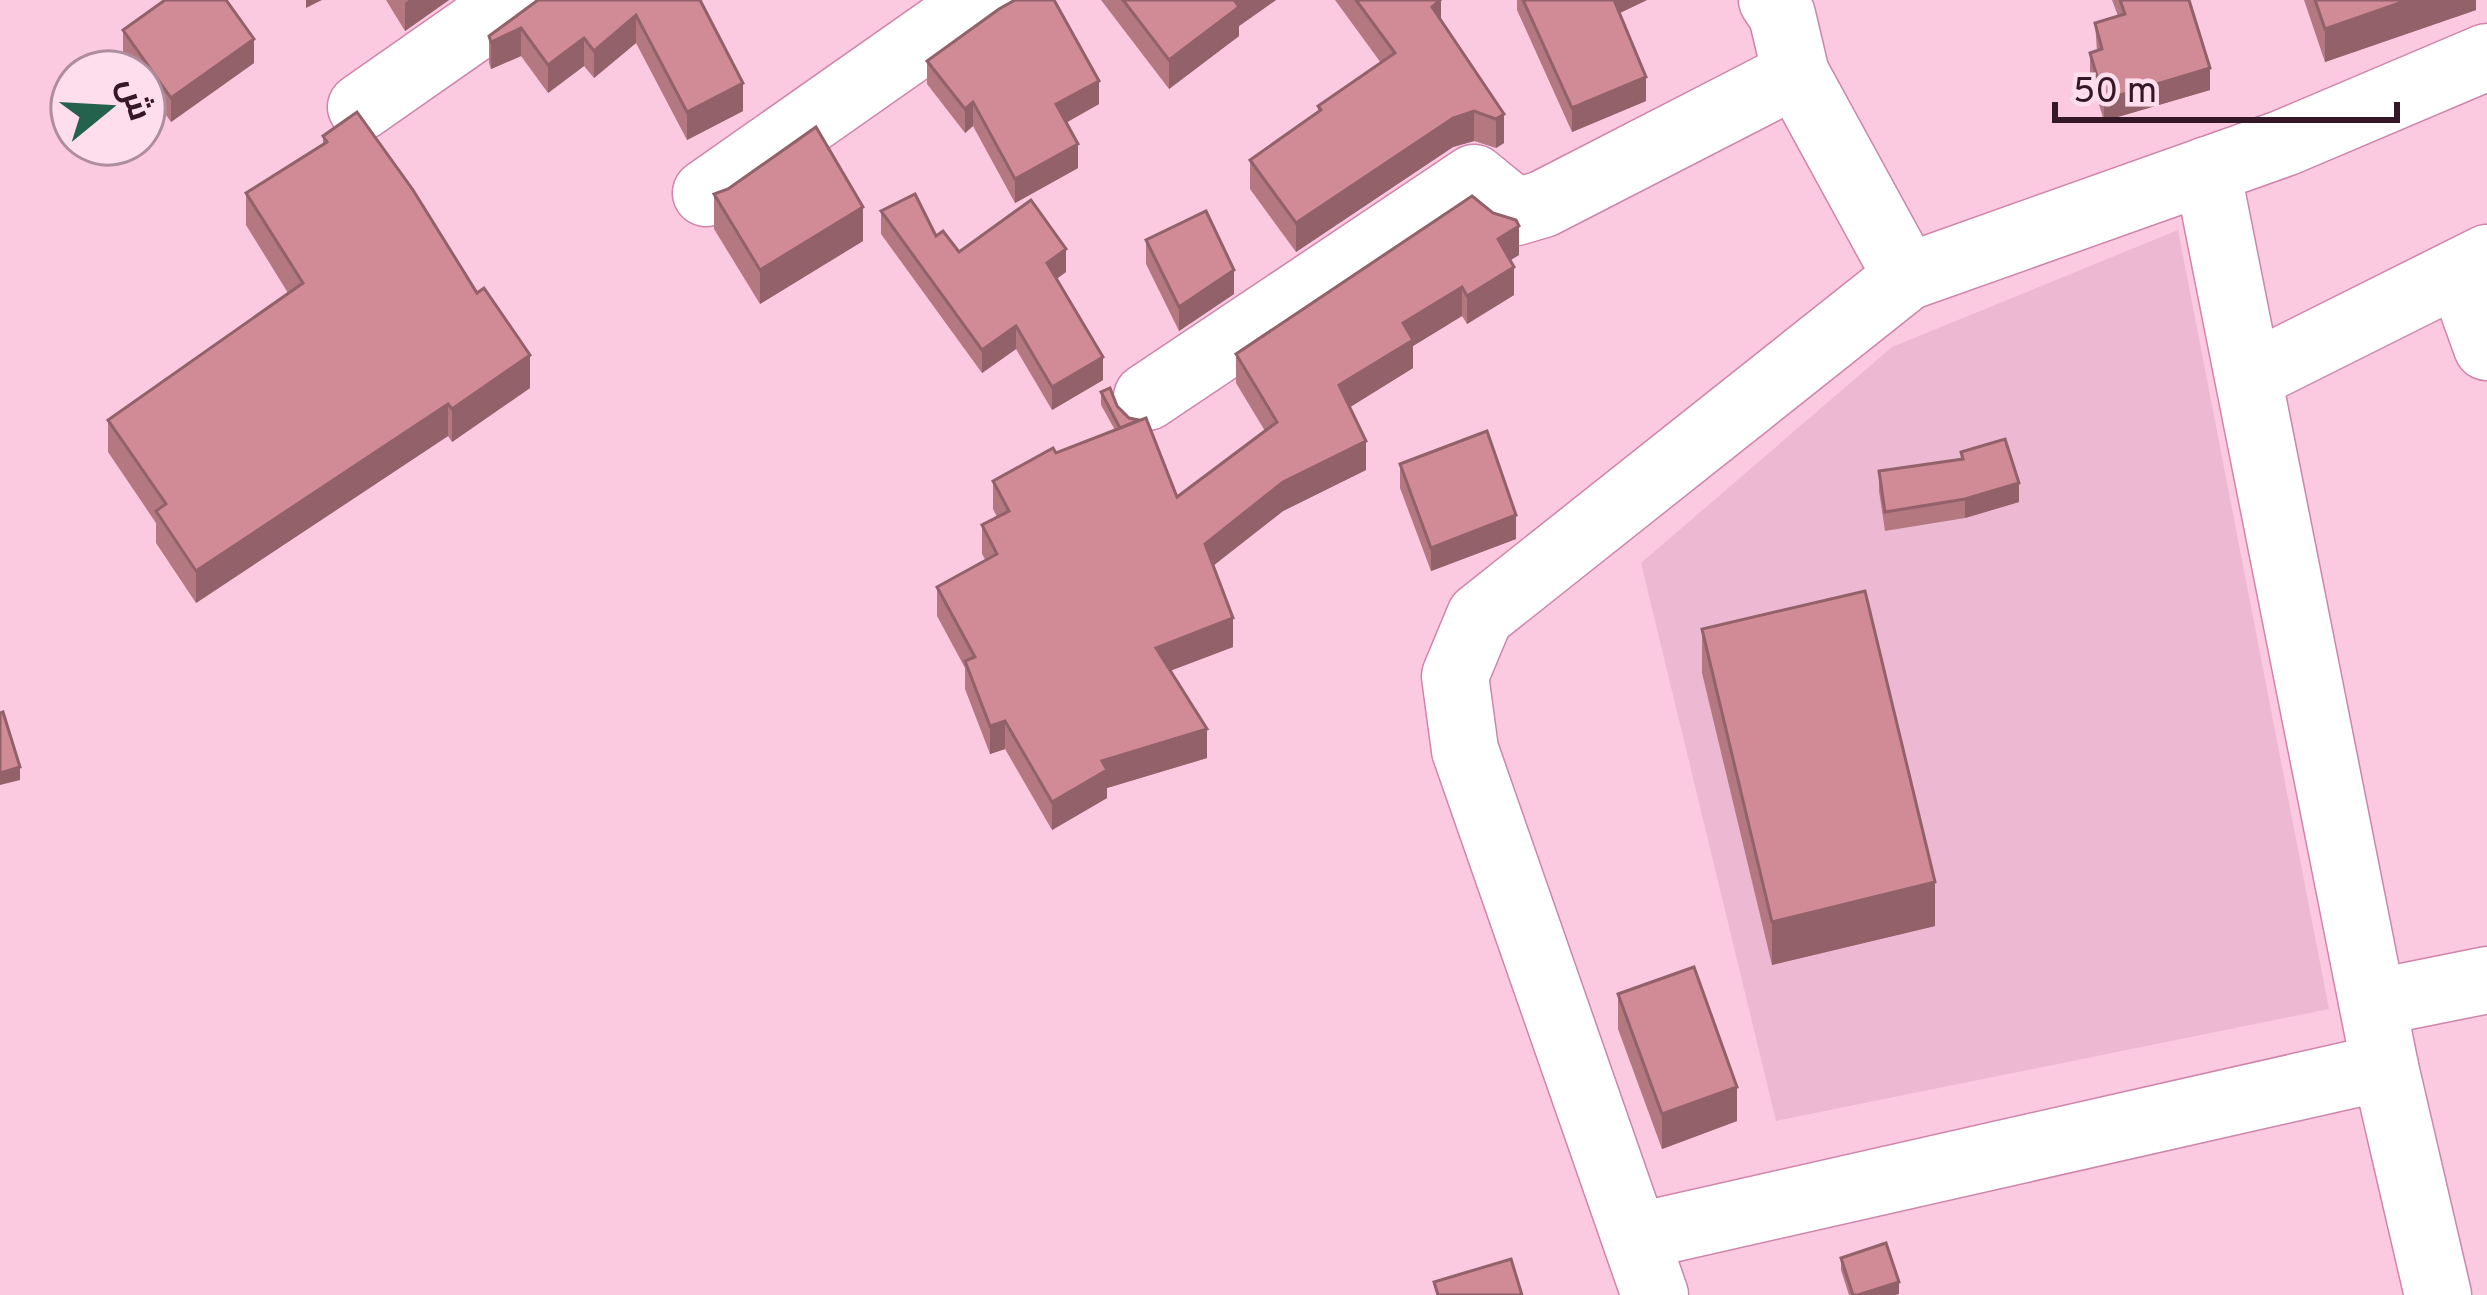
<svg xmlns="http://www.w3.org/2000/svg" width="2487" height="1295" font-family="Overpass,Cairo,sans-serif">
	<rect width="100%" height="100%" fill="#fbcae1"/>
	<polygon fill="#edb9d2" points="2178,230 2329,1009 1776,1121 1641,563 1892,347"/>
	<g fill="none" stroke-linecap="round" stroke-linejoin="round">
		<defs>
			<g id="minor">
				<polyline points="1772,0 1782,15 1796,74 1907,277"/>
				<polyline points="361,107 514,0"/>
				<polyline points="2207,170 2385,1067 2438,1295"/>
				<polyline points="706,193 981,0"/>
				<polyline points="2460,272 2487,347"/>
				<polyline points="2249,377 2487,258"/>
				<polyline points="1147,397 1474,178 1516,212 1543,204 1796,74"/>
				<polyline points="2373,1003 2487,980"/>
				<polyline points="1635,1237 2385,1067"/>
				<polyline points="1655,1295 1465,750 1455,676 1480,616 1907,277 2284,143 2487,57"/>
			</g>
		</defs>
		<use href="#minor" stroke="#cf85aa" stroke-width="69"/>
		<use href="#minor" stroke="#fff" stroke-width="66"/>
	</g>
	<g fill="#b47881">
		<polygon points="386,0 449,0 405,31"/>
		<polygon points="700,0 743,111 687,140 636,43 594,78 584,66 548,93 521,56 491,69 489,63 489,36 536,3"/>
		<polygon points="1101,0 1276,0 1239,26 1239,36 1169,89"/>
		<polygon points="1335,0 1440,0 1441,20 1504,114 1504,143 1496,148 1474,141 1453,147 1296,252 1250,189 1250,160 1318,112 1318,106 1381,63"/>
		<polygon points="1517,0 1647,0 1620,13 1646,101 1572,132 1517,10"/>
		<polygon points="2112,0 2189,0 2210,90 2104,121 2090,74 2090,53 2097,51 2095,23 2118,16"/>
		<polygon points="2304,0 2476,0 2476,10 2325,62"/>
		<polygon points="123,30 254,63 171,122 144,84 144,72 136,72 123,54"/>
		<polygon points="927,61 1099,104 1066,123 1078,168 1015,203 973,126 965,133 927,84"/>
		<polygon points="323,136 530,388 452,442 448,436 196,603 156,543 156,523 108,452 108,420 288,293 246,225 246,193 323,144"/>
		<polygon points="714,194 863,241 760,304 714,229"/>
		<polygon points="881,211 936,236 959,252 1066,272 1056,279 1103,380 1052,410 1016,349 982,373 881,234"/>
		<polygon points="1146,240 1234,294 1179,331 1146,264"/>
		<polygon points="1519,255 1510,260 1514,295 1467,324 1462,316 1413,346 1413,368 1350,407 1366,470 1283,511 1213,566 1233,647 1170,671 1207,758 1107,788 1107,798 1052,830 1005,749 990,754 965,689 965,668 937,616 937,587 986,561 982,554 982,525 997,517 993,509 993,481 1115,430 1101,405 1101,392 1117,406 1177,497 1265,431 1236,383 1236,354"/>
		<polygon points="1961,452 2019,502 1965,518 1885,531 1879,491 1879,471 1961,459"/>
		<polygon points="1400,464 1516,539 1431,571 1400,488"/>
		<polygon points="1702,629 1935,926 1772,965 1702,673"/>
		<polygon points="1618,994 1737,1121 1662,1149 1618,1029"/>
		<polygon points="1841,1258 1899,1294 1849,1295 1841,1270"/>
	</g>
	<g fill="#926169">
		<polygon points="306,0 322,0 306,8"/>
		<polygon points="409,0 449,0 405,31 405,3"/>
		<polygon points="1234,0 1276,0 1239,26 1239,36 1169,89 1169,60"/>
		<polygon points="1611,0 1647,0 1611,17"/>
		<polygon points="2409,0 2476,0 2476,10 2325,62 2325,29"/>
		<polygon points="1441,1 1441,30 1432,7"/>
		<polygon points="636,15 636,43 594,78 594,51"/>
		<polygon points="521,28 521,56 491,69 491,42"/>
		<polygon points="584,38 584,66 548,93 548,65"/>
		<polygon points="254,39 254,63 171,122 171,98"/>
		<polygon points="2210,68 2210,90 2104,121 2104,100"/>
		<polygon points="1646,77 1646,101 1572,132 1572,108"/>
		<polygon points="1099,81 1099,104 1056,128 1056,104"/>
		<polygon points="743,83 743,111 687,140 687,112"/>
		<polygon points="973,102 973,126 965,133 965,109"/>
		<polygon points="1474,111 1474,141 1453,147 1296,252 1296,223 1453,118"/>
		<polygon points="1504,114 1504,143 1496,148 1496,119"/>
		<polygon points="1078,144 1078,168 1015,203 1015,179"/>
		<polygon points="863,207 863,241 760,304 760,270"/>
		<polygon points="1519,226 1519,255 1498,268 1498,239"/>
		<polygon points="1066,249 1066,272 1047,286 1047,263"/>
		<polygon points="1514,267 1514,295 1467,324 1467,296"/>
		<polygon points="1234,270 1234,294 1179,331 1179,307"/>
		<polygon points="1462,287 1462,316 1413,346 1413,368 1339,414 1339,385 1403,323"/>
		<polygon points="1016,326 1016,349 982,373 982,350"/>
		<polygon points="530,355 530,388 452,442 452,409"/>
		<polygon points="1103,357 1103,380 1052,410 1052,387"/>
		<polygon points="448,404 448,436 196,603 196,571"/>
		<polygon points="1366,441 1366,470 1283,511 1205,572 1205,544 1283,482"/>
		<polygon points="2019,483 2019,502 1965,518 1965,499"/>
		<polygon points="1516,515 1516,539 1431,571 1431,548"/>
		<polygon points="1233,618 1233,647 1156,676 1156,648"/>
		<polygon points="1005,721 1005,749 990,754 990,726"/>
		<polygon points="1207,729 1207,758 1107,788 1107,798 1052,830 1052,802 1102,761"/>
		<polygon points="20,767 20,780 0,785 0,773"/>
		<polygon points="1935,882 1935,926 1772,965 1772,922"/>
		<polygon points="1737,1087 1737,1121 1662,1149 1662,1114"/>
		<polygon points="1899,1282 1899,1294 1896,1295 1858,1295"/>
	</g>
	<g fill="#d18b96" stroke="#926169" stroke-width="3">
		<polygon points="165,0 226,0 254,39 171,98 123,30"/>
		<polygon points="538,0 700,0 743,83 687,112 636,15 594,51 584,38 548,65 521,28 491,42 489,36"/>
		<polygon points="1015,0 1054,0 1099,81 1056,104 1078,144 1015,179 973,102 965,109 927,61 999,9"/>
		<polygon points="1123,0 1234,0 1239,7 1169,60"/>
		<polygon points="1356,0 1440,0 1432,7 1504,114 1496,119 1474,111 1453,118 1296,223 1250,160 1321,110 1318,106 1395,53"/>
		<polygon points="1523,0 1614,0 1646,77 1572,108"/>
		<polygon points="2120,0 2189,0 2210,68 2104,100 2090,53 2102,49 2095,23 2125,14"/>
		<polygon points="2315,0 2408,0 2325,29"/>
		<polygon points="357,112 413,190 477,293 484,288 530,355 452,409 448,404 196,571 156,511 166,504 108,420 303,283 246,193 327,142 323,136"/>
		<polygon points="816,127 863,207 760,270 714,194 728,189"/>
		<polygon points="915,194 936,236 943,231 959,252 1031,200 1066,249 1047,263 1103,357 1052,387 1016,326 982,350 881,211"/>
		<polygon points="1472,196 1493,213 1516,220 1519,226 1498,239 1514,267 1467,296 1462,287 1403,323 1413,340 1339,385 1366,441 1283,482 1205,544 1233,618 1156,648 1207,729 1102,761 1107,770 1052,802 1005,721 990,726 965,661 975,657 937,587 997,554 982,525 1009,511 993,481 1053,448 1056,453 1146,418 1177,497 1277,422 1236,354"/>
		<polygon points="1206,211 1234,270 1179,307 1146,240"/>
		<polygon points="1110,388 1117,406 1129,418 1139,420 1120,428 1101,392"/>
		<polygon points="1487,431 1516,515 1431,548 1400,464"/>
		<polygon points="2005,439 2019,483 1965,499 1885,512 1879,471 1963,459 1961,452"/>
		<polygon points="1865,591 1935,882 1772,922 1702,629"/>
		<polygon points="3,712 20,767 0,773 0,713"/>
		<polygon points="1694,967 1737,1087 1662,1114 1618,994"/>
		<polygon points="1886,1243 1899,1282 1858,1295 1853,1295 1841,1258"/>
		<polygon points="1511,1259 1522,1295 1438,1295 1434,1282"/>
	</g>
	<g transform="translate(108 108) rotate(72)"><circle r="57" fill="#feddec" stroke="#ae8e9d" stroke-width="3"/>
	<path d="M0-9L21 45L0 30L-21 45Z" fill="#25624e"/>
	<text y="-18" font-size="33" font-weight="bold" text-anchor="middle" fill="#351827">ش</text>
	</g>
	<path d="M2055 102v18h342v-18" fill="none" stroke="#351827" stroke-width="6"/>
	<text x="2073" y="102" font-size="36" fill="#351827" stroke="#feddec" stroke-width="9" paint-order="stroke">50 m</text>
</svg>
